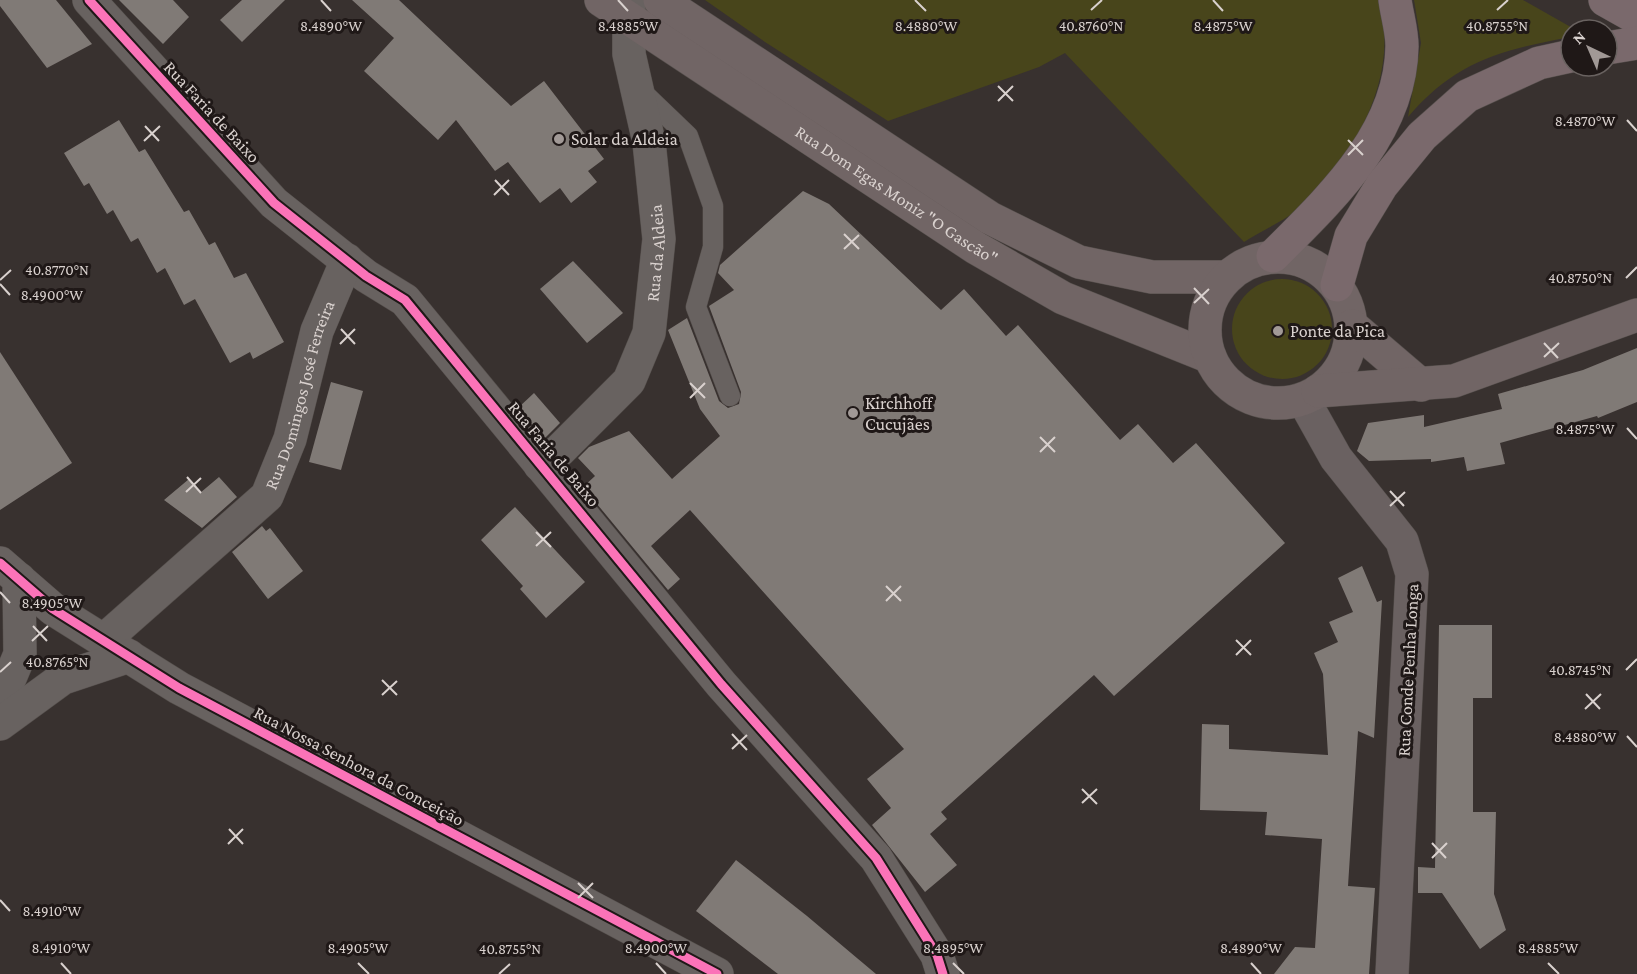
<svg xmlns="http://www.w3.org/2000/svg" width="1637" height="974" font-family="'Crimson Pro',serif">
	<rect width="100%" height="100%" fill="#38312f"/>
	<g fill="#48451b">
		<path d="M705,0H1378C1402,73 1355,156 1303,205C1287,220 1262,230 1244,242L1065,53L1039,67L888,121L765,42Z"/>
		<path d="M1414,0H1523L1576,30H1571V37C1501,50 1456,61 1408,117L1421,43Z"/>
		<circle cx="1282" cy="329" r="50"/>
	</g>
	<g fill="#807a76">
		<polygon points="0,0 56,0 92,44 47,68 0,6"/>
		<polygon points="119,0 173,0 189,17 163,44"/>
		<polygon points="242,0 285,0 242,42 220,20"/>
		<polygon points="352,0 399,0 511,106 544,81 604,159 588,171 597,182 571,203 560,188 540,203 508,162 495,171 456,120 438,140 364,71 394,38"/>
		<polygon points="119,120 139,152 145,149 184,212 189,210 209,245 215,242 234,278 246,273 284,342 253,359 250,352 230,363 195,299 184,305 165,268 157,273 138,238 131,242 113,210 107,214 89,183 84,186 64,153"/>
		<polygon points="803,191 829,204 941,310 964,289 1006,336 1018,325 1120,440 1138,424 1173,463 1196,443 1285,543 1114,696 1094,675 941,812 947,819 930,834 957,865 925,892 872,825 891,808 867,779 904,749 690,510 651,546 680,579 668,590 583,487 595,476 578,458 589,447 629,431 672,479 720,436 700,409 668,330 687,318 719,401 728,408 739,404 741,392 709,306 734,290 718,273 720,265"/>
		<polygon points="573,261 623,313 587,343 540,289"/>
		<polygon points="1637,348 1637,402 1598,418 1597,416 1500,443 1505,464 1467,471 1464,457 1431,462 1431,459 1369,461 1357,451 1368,423 1424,415 1424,427 1502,409 1498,394 1583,370"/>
		<polygon points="0,352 72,463 0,510"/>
		<polygon points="331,382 363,391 341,470 309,462"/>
		<polygon points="534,393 560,423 544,439 518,408"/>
		<polygon points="219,477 237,497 202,528 164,500 189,479 200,493"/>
		<polygon points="515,507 585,582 546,618 520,589 523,586 481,540"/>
		<polygon points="262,526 266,531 270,528 303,571 268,599 232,552"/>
		<polygon points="1362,566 1377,602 1382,600 1374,738 1358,731 1348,886 1375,888 1369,974 1274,974 1295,947 1315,948 1322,839 1265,835 1267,812 1200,810 1202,724 1229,725 1229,749 1328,755 1323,674 1314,653 1338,642 1329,622 1353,612 1338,578"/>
		<polygon points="1439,625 1492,625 1492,698 1473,698 1473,812 1496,812 1494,894 1506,930 1480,949 1442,893 1418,893 1418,867 1435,868"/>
		<polygon points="736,860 807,916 876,974 778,974 696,911"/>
	</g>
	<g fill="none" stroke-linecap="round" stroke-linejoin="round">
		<defs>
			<polyline id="lane" points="639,89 688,136 713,206 713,247 696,307 730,396"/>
			<g id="street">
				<polyline points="89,0 274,203 366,276 405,300 721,684 876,858 937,955 943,974"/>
				<path id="s1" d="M540,465L559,451L629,381L649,333L659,239L649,142L629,54V0"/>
				<polyline points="0,563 53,609 179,688 717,974"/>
				<path id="s2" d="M104,640L267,496L290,439L317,331L347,260"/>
				<polyline points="0,702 20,654 19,579"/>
				<polyline points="0,724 63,678 129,656"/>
			</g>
			<polyline id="secondary" points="1303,399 1336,458 1402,541 1412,574 1392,974"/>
			<g id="primary">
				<path id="s3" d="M601,0L976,248L1063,298L1210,357"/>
				<polyline points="660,0 990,218 1079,262 1152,277 1227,277"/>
				<circle cx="1278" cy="330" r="73"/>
				<polyline points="1352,326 1421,385"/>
				<polyline points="1318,391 1454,381 1637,315"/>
			</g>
			<g id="highway">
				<polyline points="1605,0 1637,18"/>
				<polyline points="1607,48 1637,43"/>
				<path d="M1273,256C1331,198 1401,133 1402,46C1402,31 1397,15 1395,0"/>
				<polyline points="1337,285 1351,236 1382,185 1422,136 1467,96 1539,63 1571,56"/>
			</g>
		</defs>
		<use href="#lane" stroke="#544e4b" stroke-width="21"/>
		<use href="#street" stroke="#544e4b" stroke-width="34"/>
		<use href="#secondary" stroke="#544e4b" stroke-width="34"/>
		<use href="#primary" stroke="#544e4b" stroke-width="34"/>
		<use href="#highway" stroke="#544e4b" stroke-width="34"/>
		<use href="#lane" stroke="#686260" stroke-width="20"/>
		<use href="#street" stroke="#686260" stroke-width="33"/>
		<use href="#secondary" stroke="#6a6161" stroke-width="33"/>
		<use href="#primary" stroke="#716565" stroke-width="33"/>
		<use href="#highway" stroke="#7a696c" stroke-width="33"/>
		<defs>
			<g id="cycleway">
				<polyline points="89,0 274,203 366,276 405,300 721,684 876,858 937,955 943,974"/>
				<polyline points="0,563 53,609 179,688 717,974"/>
			</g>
		</defs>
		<use href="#cycleway" stroke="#1f1817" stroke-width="13"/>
		<use href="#cycleway" stroke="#fb73b8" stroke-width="9"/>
	</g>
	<path fill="none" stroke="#d9d1ce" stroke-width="2" d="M321,0L331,11M618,0L628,11M915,0L926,11M1213,0L1223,11M1091,10L1102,0M1497,10L1508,0M998,86L1013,101M998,101L1013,86M1627,120L1637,131M145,126L159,141M1348,140L1363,155M144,141L160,126M1348,155L1363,140M495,180L509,195M494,195L509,180M844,234L859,249M844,249L859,235M1626,278L1637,267M0,280L11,270M0,284L10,295M1194,288L1209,304M1194,303L1209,289M341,329L355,344M1544,343L1558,358M340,344L355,329M1544,357L1559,343M690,383L705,398M690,398L705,383M1627,428L1637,439M1040,437L1055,452M1040,452L1055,437M187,477L201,493M1390,491L1404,506M186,492L201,478M1390,506L1405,492M536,532L551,547M536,546L551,532M886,586L901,601M0,592L10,603M886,601L901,586M33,626L47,641M1236,640L1251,655M32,641L48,626M1236,655L1251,640M1626,670L1637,659M0,672L11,662M382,680L397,695M1586,694L1600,709M382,695L397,681M1585,709L1601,694M732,734L747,750M1627,736L1637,747M732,749L747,735M1082,789L1097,804M1082,803L1097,789M229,829L243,844M1432,843L1446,858M228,844L243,829M1432,858L1447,843M578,883L593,898M578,898L593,883M0,900L10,911M61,963L71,974M358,963L369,974M656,963L666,974M953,963L964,974M1251,963L1261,974M1548,963L1559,974M499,974L510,964"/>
	<g fill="#a19996" stroke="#1f1817" stroke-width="2">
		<circle cx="559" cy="139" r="6"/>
		<circle cx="1278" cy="331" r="6"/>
		<circle cx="853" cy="413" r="6"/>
	</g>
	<g text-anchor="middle" stroke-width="6" stroke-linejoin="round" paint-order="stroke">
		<g font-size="18" fill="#d9d1ce" stroke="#1f1817">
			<text transform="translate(212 112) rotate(47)" y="6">Rua Faria de Baixo</text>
			<text dy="6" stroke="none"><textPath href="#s3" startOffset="354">Rua Dom Egas Moniz "O Gascão"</textPath></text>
			<text dy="6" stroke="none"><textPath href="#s1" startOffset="255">Rua da Aldeia</textPath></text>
			<text dy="6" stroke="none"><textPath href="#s2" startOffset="324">Rua Domingos José Ferreira</textPath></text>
			<text transform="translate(554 454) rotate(50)" y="6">Rua Faria de Baixo</text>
			<text transform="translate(1408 670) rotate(-87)" y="6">Rua Conde Penha Longa</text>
			<text transform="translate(359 766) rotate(28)" y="6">Rua Nossa Senhora da Conceição</text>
		</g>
		<g font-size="18" fill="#d9d1ce" stroke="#1f1817" text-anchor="start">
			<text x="571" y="145">Solar da Aldeia</text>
			<text x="1290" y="337">Ponte da Pica</text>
			<text x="865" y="409">Kirchhoff<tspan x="865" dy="21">Cucujães</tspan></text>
		</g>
	</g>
	<g font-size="15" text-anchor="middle" fill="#d9d1ce" stroke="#1f1817" stroke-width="6" stroke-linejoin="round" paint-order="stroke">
		<text x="1091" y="31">40.8760°N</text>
		<text x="1497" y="31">40.8755°N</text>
		<text x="331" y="31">8.4890°W</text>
		<text x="628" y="31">8.4885°W</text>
		<text x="926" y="31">8.4880°W</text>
		<text x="1223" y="31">8.4875°W</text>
		<text x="1585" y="126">8.4870°W</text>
		<text x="57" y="275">40.8770°N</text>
		<text x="1580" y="283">40.8750°N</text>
		<text x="52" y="300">8.4900°W</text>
		<text x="1585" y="434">8.4875°W</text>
		<text x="52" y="608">8.4905°W</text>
		<text x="57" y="667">40.8765°N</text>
		<text x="1580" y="675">40.8745°N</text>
		<text x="1585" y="742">8.4880°W</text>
		<text x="52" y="916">8.4910°W</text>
		<text x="61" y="953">8.4910°W</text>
		<text x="358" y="953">8.4905°W</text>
		<text x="656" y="953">8.4900°W</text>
		<text x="953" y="953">8.4895°W</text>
		<text x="1251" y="953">8.4890°W</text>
		<text x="1548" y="953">8.4885°W</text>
		<text x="510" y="954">40.8755°N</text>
	</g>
	<g transform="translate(1589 48) rotate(316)"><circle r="28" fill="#1f1817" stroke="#696260" stroke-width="1.5"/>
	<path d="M0-4.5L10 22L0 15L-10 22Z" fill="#a19996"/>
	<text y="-9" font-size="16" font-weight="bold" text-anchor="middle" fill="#d9d1ce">N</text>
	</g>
</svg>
